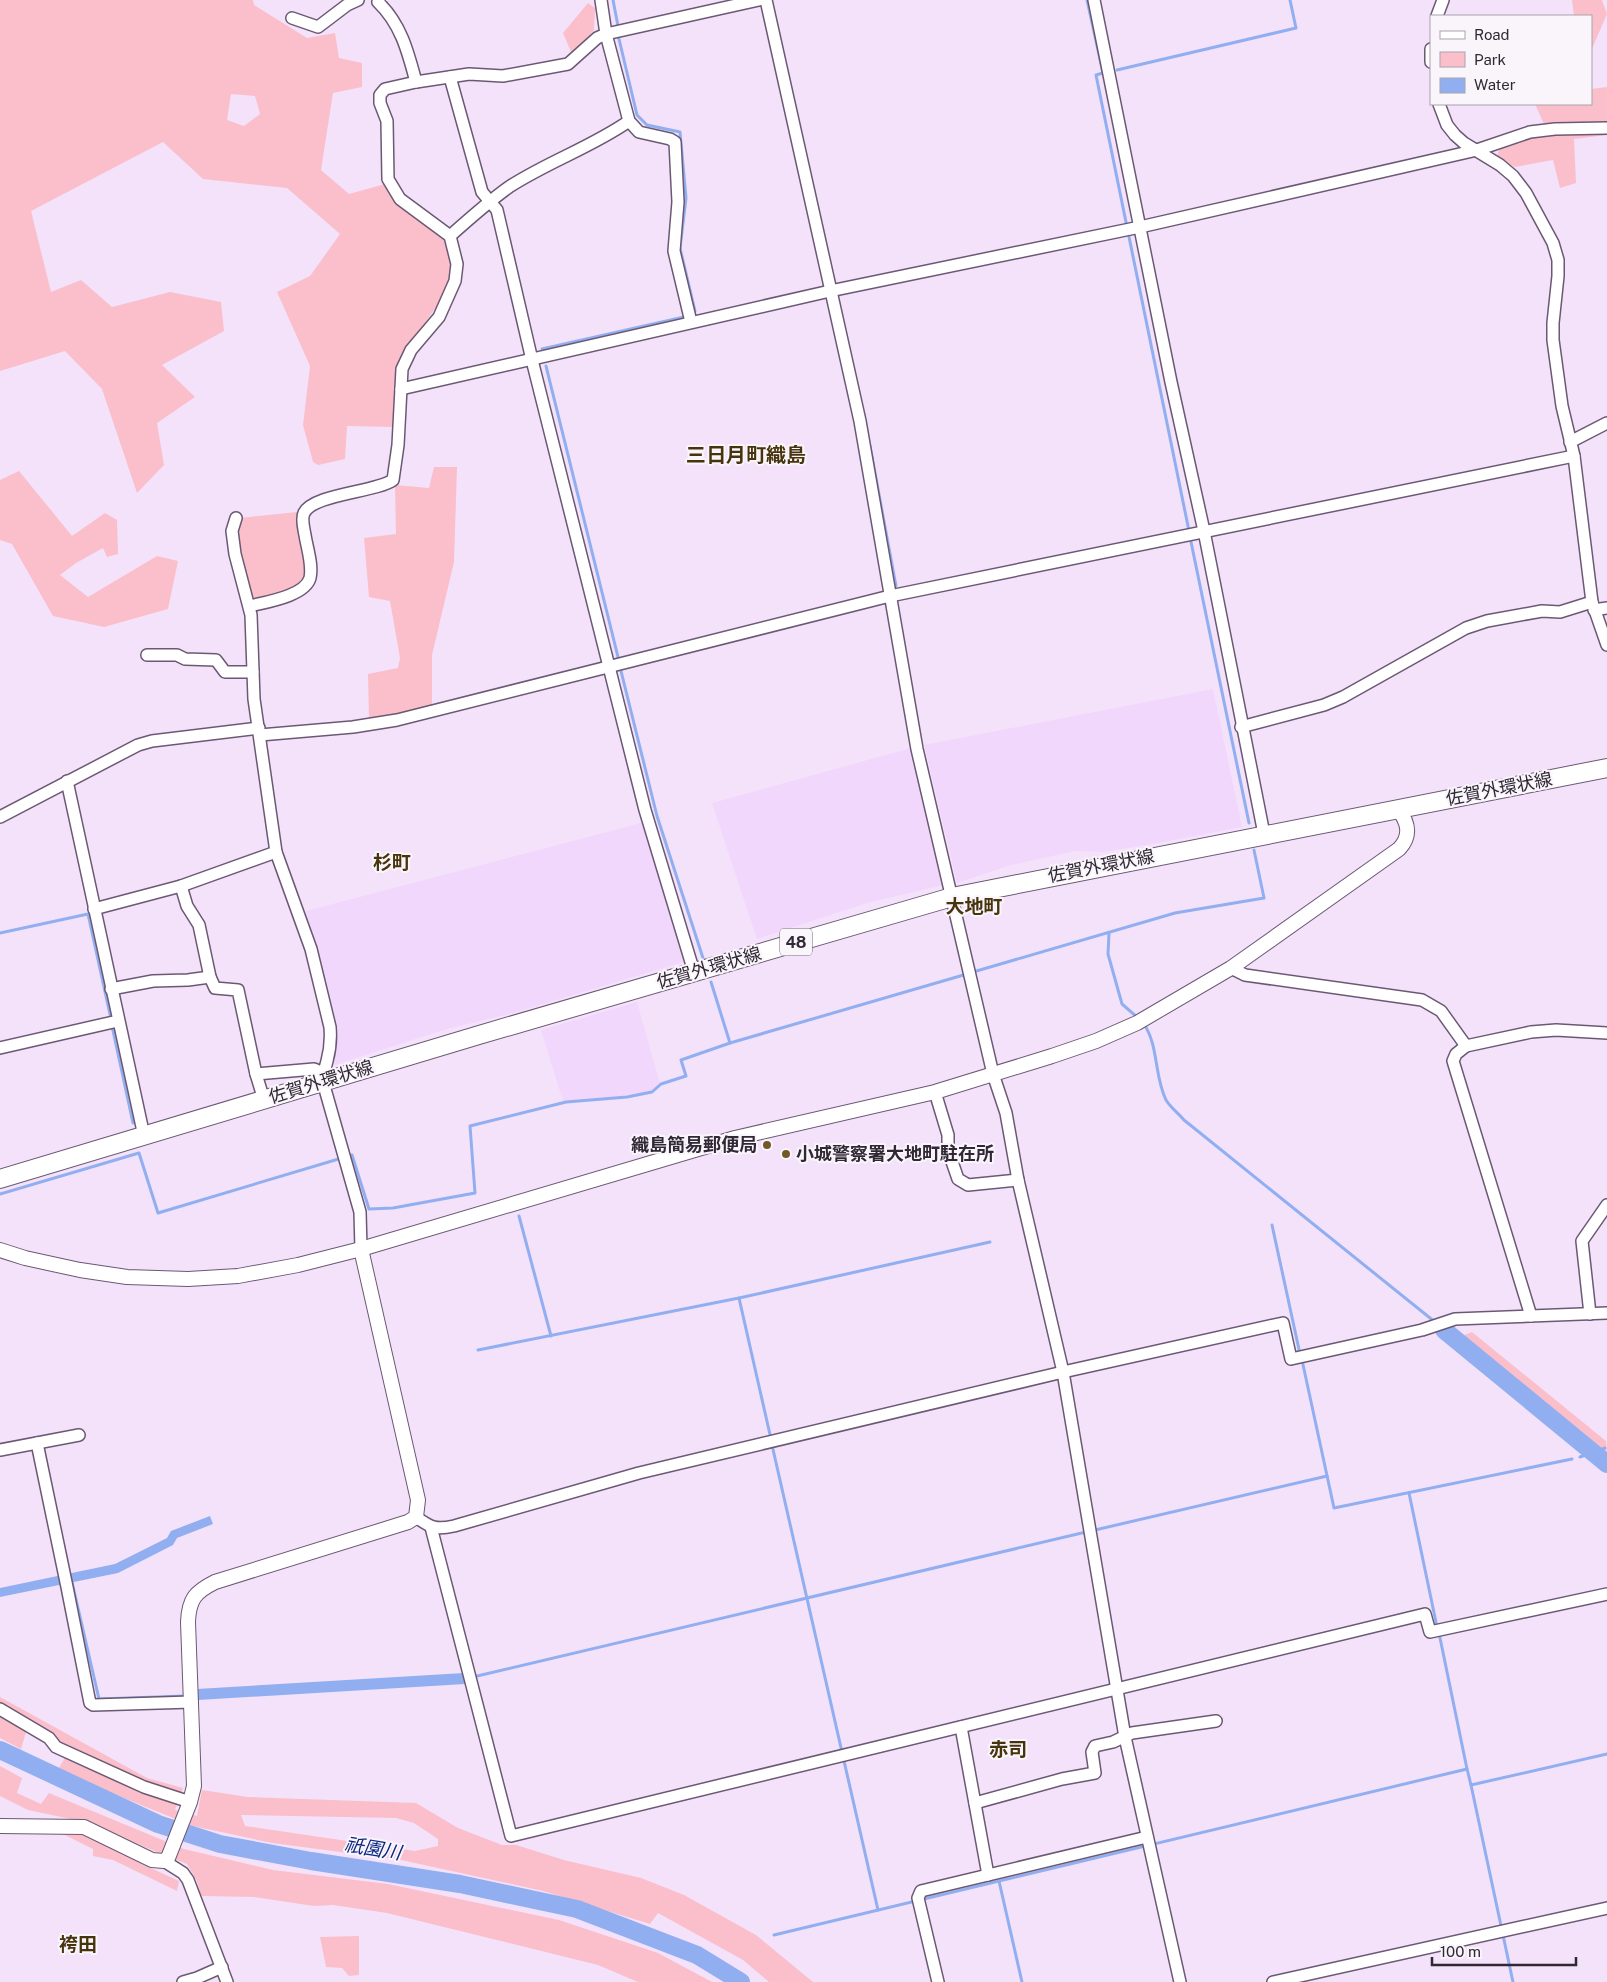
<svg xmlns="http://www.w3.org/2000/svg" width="1607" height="1982" font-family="'Public Sans','Noto Sans JP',sans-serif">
	<rect width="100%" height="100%" fill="#f4e2fb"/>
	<g fill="#f1d7fc">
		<polygon points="1213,689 1242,827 1158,843 1104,852 1075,851 1011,865 957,883 924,745"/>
		<polygon points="911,748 944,885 867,903 757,939 712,803"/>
		<polygon points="645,822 687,961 513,1013 447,1029 334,1065 338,1028 306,911"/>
		<polygon points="637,1002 660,1084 652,1091 622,1096 563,1101 541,1030"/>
	</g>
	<g fill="#fabfcb" fill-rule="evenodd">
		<path d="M0,0H253L254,5L307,38L335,33L339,58L362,63V87L333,93L321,170L349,194L385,184L405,210L441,233L453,264L446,293L400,358L396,377L394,427L347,426L345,459L318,465L313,462L303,425L310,366L277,292L310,276L340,234L287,188L203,179L163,142L31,211L51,292L81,280L112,307L170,292L221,302L224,331L162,365L195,397L157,423L164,465L137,493L102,389L65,351L0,371ZM231,94L255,96L260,114L244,126L227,120Z"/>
		<polygon points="1572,0 1602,0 1607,14 1591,51 1591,16 1574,16"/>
		<polygon points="588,3 595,8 594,30 572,54 563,33"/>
		<polygon points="1607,87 1607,135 1574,139 1576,183 1560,188 1553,160 1515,167 1497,156 1500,146 1544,124 1535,104 1591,104 1591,89"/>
		<polygon points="434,467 457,467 454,562 432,655 432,705 393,717 369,720 368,674 398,668 400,658 390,601 369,597 364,538 396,534 395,485 429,488"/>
		<polygon points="19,471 72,536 105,513 117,520 118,554 107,557 103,548 76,563 60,575 88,597 157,556 178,561 168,609 104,627 53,616 12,544 0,540 0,480"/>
		<polygon points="297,512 307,572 301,587 251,602 235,535 240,518"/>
		<polygon points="1472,1332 1606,1441 1607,1455 1462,1336"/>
		<path d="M0,1697L147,1778L183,1788L175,1810L197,1816L202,1790L248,1797L416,1803L458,1828L502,1845H516L564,1860L641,1878L684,1895L756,1935L813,1982H769L743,1960L658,1913L650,1924L543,1891L401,1860L272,1843L193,1826L57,1771L69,1751L29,1722L21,1749L0,1738ZM241,1815L396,1818L414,1823L438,1839V1846L415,1851L245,1826Z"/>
		<polygon points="0,1766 22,1778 17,1793 41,1804 49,1793 184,1849 273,1870 388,1884 559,1920 658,1953 712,1982 638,1982 598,1965 387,1913 333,1905 314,1906 254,1897 201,1896 197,1881 187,1864 80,1821 28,1810 0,1796"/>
		<polygon points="61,1833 80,1833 103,1841 144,1865 179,1881 177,1891 113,1860 93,1856 93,1849"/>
		<polygon points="359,1936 359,1975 349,1976 342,1968 326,1967 320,1937"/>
	</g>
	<g fill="#91aff0">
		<polygon points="210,1516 213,1524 177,1538 173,1545 118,1573 0,1597 0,1588 115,1564 167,1538 171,1531"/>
		<polygon points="464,1673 465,1684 198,1700 197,1689"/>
	</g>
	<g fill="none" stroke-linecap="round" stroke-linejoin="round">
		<g stroke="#91aff0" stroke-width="3">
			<polyline points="613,0 618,26"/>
			<polyline points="1087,0 1103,73 1096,75 1189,531"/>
			<polyline points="619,39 637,115 647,125 680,132 686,198 680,248 695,311"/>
			<polyline points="1117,70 1296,28 1290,0"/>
			<polyline points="542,349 684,317"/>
			<polyline points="546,366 619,661"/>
			<polyline points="870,446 896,586"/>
			<polyline points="1190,537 1249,823"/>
			<polyline points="620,667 657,816 703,958"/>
			<polyline points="0,933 88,914 111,1019"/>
			<polyline points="1109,933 1108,954 1122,1004 1138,1018"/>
			<polyline points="973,972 1175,913 1264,898 1254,850"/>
			<polyline points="711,982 730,1043"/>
			<path d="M1144,1024C1159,1047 1154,1076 1166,1100C1170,1107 1179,1114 1184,1120L1435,1322"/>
			<polyline points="112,1026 133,1123"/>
			<polyline points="0,1194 139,1153 158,1213 352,1155 369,1209 393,1208 475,1193 470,1126 566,1102 627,1097 652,1092 661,1084 686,1076 681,1060 730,1043 967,974"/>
			<polyline points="519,1216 551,1336"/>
			<polyline points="1272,1225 1300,1354"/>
			<polyline points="739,1298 771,1439"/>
			<polyline points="478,1350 739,1298 990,1242"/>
			<polyline points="1302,1360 1334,1508 1572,1459"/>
			<polyline points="772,1445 878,1910"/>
			<polyline points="1580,1457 1605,1448"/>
			<polyline points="1409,1493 1437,1627"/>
			<polyline points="1095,1530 1327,1476"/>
			<polyline points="72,1582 99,1699 185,1696"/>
			<polyline points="1439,1633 1467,1769"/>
			<polyline points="473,1677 1086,1532"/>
			<polyline points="1471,1785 1513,1982"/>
			<polyline points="999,1881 1022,1982"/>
			<polyline points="774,1935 1467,1769 1471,1785 1607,1754"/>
		</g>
		<g stroke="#91aff0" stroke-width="18">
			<polyline points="1444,1330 1607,1464"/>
			<polyline points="0,1750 158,1824 220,1844 311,1861 460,1884 577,1909 697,1955 741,1982"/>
		</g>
		<defs>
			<g id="minor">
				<path d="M379,0L378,2C401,24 408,52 416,82"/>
				<polyline points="601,0 606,34 629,121 639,132 670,139 675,142 678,202 674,251 691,322"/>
				<polyline points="766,0 860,421 917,749 993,1074 1006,1113 1018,1180 1063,1372 1125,1737 1180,1982"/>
				<polyline points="1094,0 1171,382 1204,531 1264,834"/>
				<polyline points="1437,16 1443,0"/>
				<polyline points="292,18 318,27 347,5 358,0"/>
				<polyline points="1431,49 1431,62"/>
				<polyline points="450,77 482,192 497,210 532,360 645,810 694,972"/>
				<polyline points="1439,104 1447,125 1455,135 1464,143 1500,165 1513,176 1526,193 1553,243 1558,260 1558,276 1553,323 1553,340 1562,406 1574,456 1592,602 1607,645"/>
				<path d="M450,236C469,219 488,202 509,187C547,162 592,147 629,121"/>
				<polyline points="401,389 830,291 1140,227 1477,150 1530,132 1555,129 1607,128"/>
				<polyline points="1570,442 1607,423"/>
				<path d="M236,518L232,531L235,554L251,615L254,699L276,852L311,949L330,1027C331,1038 330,1050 327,1061C325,1069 323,1073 323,1082L360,1212L361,1249"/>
				<path d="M250,606C266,602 305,596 310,578C313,565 307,548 305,535C304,529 301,519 304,513C313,494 376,492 393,480L398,445L402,369L411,350L439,317L455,281L457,264L450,236L400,199L388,179L387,121L380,103V95L385,89L416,82L469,74L503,76L568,64L597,38L606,34L759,0"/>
				<polyline points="1594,610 1607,608"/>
				<polyline points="147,655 177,655 185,659 216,660 225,672 253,672"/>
				<polyline points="1241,727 1324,705 1343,697 1466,628 1487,621 1542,611 1560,612 1592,602"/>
				<polyline points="260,735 353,727 397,720 890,596 1574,456"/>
				<polyline points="67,781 144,1136"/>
				<polyline points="0,817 138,745 152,741 259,728"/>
				<polyline points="181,886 187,906 199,925 210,977 215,988 238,990 256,1074 264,1100"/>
				<polyline points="94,909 181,886 276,852"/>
				<polyline points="1231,968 1245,975 1422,1000 1441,1011 1466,1046 1531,1032 1556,1030 1607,1033"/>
				<polyline points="111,989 153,981 188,980 210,977"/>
				<polyline points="1466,1046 1456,1054 1453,1061 1531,1316"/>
				<polyline points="0,1048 118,1021"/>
				<polyline points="256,1074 314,1069 323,1073"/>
				<polyline points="935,1092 948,1135 948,1150 958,1179 968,1185 1018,1180"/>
				<polyline points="1590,1314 1582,1241 1607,1205"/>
				<polyline points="37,1443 67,1587 90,1703 93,1705 192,1702"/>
				<polyline points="0,1450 79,1435"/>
				<path d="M416,1517C431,1528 436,1530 454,1526L639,1473L1063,1372L1283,1323L1291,1359L1422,1330L1455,1319L1607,1313"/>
				<polyline points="431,1527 511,1836 1425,1614 1430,1632 1607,1594"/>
				<polyline points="0,1709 49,1738 56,1747 144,1787 190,1802"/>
				<polyline points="961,1727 988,1875"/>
				<polyline points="975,1803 1062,1779 1095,1773 1092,1752 1095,1746 1113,1742 1132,1733 1216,1721"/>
				<polyline points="164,1861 183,1873 188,1880 227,1982"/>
				<polyline points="183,1982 197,1978 222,1967"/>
				<polyline points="938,1982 918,1898 921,1891 1147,1837"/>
				<polyline points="1273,1982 1607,1908"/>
			</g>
			<g id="tertiary">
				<path d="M0,1250L25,1258L80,1270L127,1277L188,1279L238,1276L298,1265L361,1249L735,1138L935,1092L1052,1056L1096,1041L1137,1023L1231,968L1399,849C1412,835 1408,822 1398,809"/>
				<path d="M0,1826L84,1827L152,1860L164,1861L168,1858L190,1802L194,1786L188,1622C189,1599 195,1592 215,1582L408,1522L416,1517L418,1500L361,1249"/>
			</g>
			<polyline id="primary" points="0,1179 479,1035 952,897 1607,768"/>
		</defs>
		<use href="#minor" stroke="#6b5973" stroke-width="14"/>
		<use href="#tertiary" stroke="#6b5973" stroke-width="16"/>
		<use href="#primary" stroke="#6b5973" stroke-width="20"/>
		<use href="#minor" stroke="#fff" stroke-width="11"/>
		<use href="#tertiary" stroke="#fff" stroke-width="14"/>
		<use href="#primary" stroke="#fff" stroke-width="18"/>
	</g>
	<g fill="#72592a" stroke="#f9f5fb" stroke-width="2">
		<circle cx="767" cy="1145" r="5"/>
		<circle cx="786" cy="1154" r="5"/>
	</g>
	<g text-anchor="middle" stroke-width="4" stroke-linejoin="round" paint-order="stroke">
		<rect fill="#f9f5fb" stroke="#6c6670" stroke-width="1" x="780" y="928.5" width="32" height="27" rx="4"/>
		<g font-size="16" font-weight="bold" fill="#302834">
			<text x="796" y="948">48</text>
		</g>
		<g font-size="18" fill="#302834" stroke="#f9f5fb">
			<text transform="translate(1499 789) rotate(-11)" y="6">佐賀外環状線</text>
			<text transform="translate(1101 866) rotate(-11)" y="6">佐賀外環状線</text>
			<text transform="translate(709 968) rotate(-16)" y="6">佐賀外環状線</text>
			<text transform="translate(321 1082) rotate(-17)" y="6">佐賀外環状線</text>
		</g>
		<g font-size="18" font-weight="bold" fill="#302834" stroke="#f9f5fb" text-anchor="end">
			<text x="757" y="1151">織島簡易郵便局</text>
			<text x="796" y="1160" text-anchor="start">小城警察署大地町駐在所</text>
		</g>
		<g font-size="19" font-weight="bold" fill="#47340d" stroke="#f9f5fb">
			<text x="392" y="869">杉町</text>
			<text x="974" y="913">大地町</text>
			<text x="1008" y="1756">赤司</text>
			<text x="78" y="1951">袴田</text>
		</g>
		<g font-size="19" font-style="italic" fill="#0a2680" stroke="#f9f5fb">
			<text transform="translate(373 1848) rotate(9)" y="7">祇園川</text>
		</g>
		<g font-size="20" font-weight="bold" fill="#47340d" stroke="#f9f5fb">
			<text x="746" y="462">三日月町織島</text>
		</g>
	</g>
	<rect x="1430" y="15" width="162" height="90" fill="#f9f5fb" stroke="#a9a3ab"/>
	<rect x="1440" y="31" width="25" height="8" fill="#ffffff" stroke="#a9a3ab"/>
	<text x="1474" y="40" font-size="15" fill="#302834">Road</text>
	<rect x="1440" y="52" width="25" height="15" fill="#fabfcb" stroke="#a9a3ab"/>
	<text x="1474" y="65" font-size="15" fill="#302834">Park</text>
	<rect x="1440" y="78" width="25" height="15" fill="#91aff0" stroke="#a9a3ab"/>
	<text x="1474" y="90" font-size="15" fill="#302834">Water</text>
	<path d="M1432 1957v8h144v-8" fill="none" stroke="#302834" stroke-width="2.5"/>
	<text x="1440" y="1957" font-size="15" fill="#302834" stroke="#f9f5fb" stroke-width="4" paint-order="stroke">100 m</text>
</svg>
